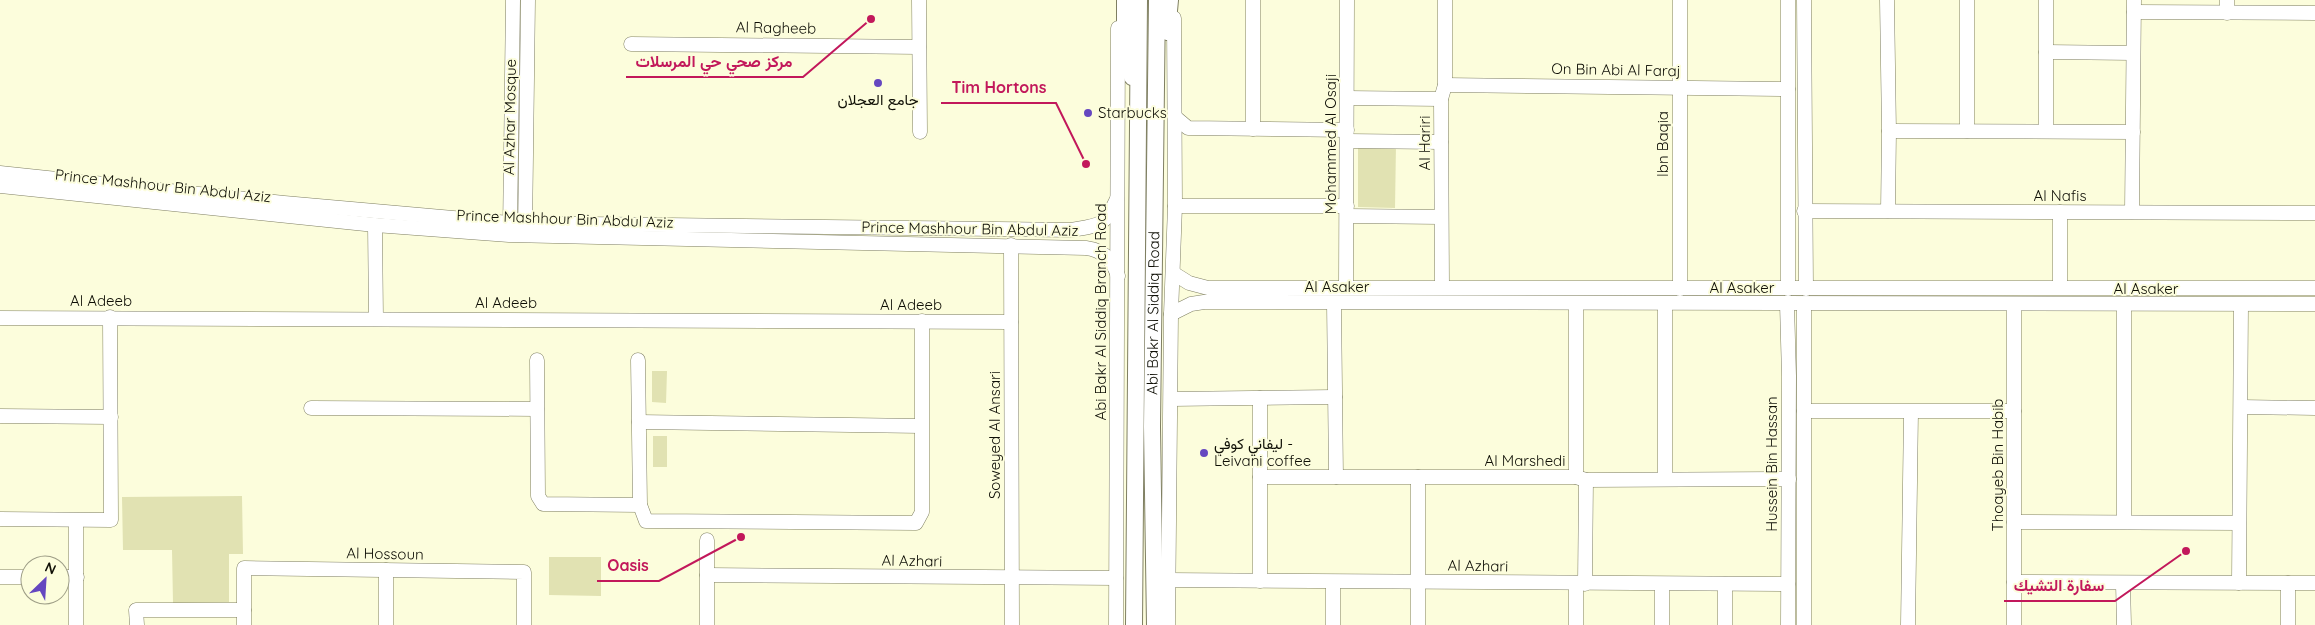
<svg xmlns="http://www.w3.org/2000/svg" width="2315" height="625" font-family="Quicksand,Vazirmatn,sans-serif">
	<rect width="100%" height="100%" fill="#fcfddc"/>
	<g fill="#e1e2b2">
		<polygon points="1358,144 1396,144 1395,208 1358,207"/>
		<polygon points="652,371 667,371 666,403 652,402"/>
		<rect x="653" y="436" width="14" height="31"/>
		<polygon points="242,496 243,554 229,554 229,602 173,603 172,550 123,550 122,497"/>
		<polygon points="549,557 601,557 601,596 549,595"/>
	</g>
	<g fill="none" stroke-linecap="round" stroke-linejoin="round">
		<defs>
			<g id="minor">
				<polyline points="919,0 920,132"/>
				<polyline points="1680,0 1680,289"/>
				<polyline points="1788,0 1788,289"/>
				<polyline points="1804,0 1806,289"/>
				<polyline points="1887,0 1889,131 1888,211"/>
				<polyline points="2134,12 2315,13"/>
				<polyline points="2227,13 2227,0"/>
				<polyline points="631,44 919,47"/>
				<polyline points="2046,52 2133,53"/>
				<polyline points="1445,85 1788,89"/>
				<polyline points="1347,98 1441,99"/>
				<polyline points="1175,117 1188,128 1347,130"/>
				<polyline points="1253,129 1253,0"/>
				<polyline points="1889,131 2133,132"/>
				<polyline points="1967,131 1967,0"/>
				<polyline points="2046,131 2046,0"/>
				<polyline points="1347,141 1441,142"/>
				<path d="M0,173L284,203L510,223L1071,230C1100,225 1104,227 1117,199"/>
				<path d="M0,186L375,225L509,235L1086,248C1103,250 1113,260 1118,276"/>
				<polyline points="1175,206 1347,206"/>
				<polyline points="1804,211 2315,213"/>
				<polyline points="2060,212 2060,287"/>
				<polyline points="2132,212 2134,0"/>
				<polyline points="1348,216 1441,217"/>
				<polyline points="375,225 376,319"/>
				<polyline points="510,232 513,0"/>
				<polyline points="525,232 528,0"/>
				<polyline points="1011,245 1012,625"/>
				<polyline points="1173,273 1189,283 1208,288 2315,288"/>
				<polyline points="1442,286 1441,99 1445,85 1445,0"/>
				<polyline points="1346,288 1347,0"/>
				<polyline points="1334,303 1336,477"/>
				<polyline points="1576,304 1576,477"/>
				<polyline points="1787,304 1789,376 1788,625"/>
				<polyline points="1665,305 1665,479"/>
				<polyline points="1171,314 1191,304 1204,302 2315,304"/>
				<polyline points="0,318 1011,322"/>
				<polyline points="537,360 538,496 543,504 640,505"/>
				<polyline points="638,360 640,505 646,521 916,523 922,512 922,321"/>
				<polyline points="1260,398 1260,581"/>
				<polyline points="1171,399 1335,397"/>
				<polyline points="2241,407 2315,408"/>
				<polyline points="311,408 537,409"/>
				<polyline points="1804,411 2014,411"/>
				<polyline points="0,416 111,417"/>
				<polyline points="639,422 921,426"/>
				<polyline points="1260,477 1576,477 1586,480 1789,479"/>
				<polyline points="0,519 111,520 110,317"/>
				<polyline points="76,521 76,625"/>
				<polyline points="2014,522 2239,523"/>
				<polyline points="2124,522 2124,306"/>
				<polyline points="707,575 1116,578"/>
				<polyline points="0,577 30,577"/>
				<polyline points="60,577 77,577"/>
				<polyline points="1167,580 1788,584"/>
				<polyline points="1333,582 1333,625"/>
				<polyline points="2014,582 2315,583"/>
				<polyline points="2239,583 2241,305"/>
				<polyline points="1585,584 1586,480"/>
				<polyline points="2123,584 2124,625"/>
				<polyline points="1662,585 1662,625"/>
				<polyline points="137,625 136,610 244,610"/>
				<polyline points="244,625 244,568 524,572 524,625"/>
				<polyline points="386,625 386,570"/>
				<polyline points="707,625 707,540"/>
				<polyline points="1116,625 1118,28"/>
				<polyline points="1168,625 1171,314 1175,206 1174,18"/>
				<polyline points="1418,625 1418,477"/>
				<polyline points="1576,625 1576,583"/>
				<polyline points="1725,625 1725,584"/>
				<polyline points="1804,625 1804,304"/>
				<polyline points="1908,625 1911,412"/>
				<polyline points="2014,625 2014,305"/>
				<polyline points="2288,625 2288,583"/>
			</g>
			<g id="major">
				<polyline points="1125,0 1125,43 1132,77"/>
				<polyline points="1167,32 1170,0"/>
				<polyline points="1134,625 1139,0"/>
				<path id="s1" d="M1155,625L1152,427L1157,0"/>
			</g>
		</defs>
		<use href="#minor" stroke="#7f7f62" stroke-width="15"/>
		<use href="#major" stroke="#7f7f62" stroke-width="18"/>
		<use href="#minor" stroke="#fff" stroke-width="14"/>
		<use href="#major" stroke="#fff" stroke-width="16"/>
	</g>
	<g fill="#6547c0" stroke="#fcfddc" stroke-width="2">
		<circle cx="878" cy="83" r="5"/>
		<circle cx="1088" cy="113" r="5"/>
		<circle cx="1204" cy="453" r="5"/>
	</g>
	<g text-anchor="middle" stroke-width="4" stroke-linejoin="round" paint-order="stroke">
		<g font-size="15" fill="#0e0e05" stroke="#fcfddc">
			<text transform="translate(776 28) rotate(1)" y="5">Al Ragheeb</text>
			<text transform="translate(1616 70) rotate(1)" y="5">On Bin Abi Al Faraj</text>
			<text transform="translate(510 117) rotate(-89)" y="5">Al Azhar Mosque</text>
			<text transform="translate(1425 143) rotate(-90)" y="5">Al Hariri</text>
			<text transform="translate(1331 144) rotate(-90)" y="5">Mohammed Al Osaji</text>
			<text transform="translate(1663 144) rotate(-90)" y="5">Ibn Baqia</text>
			<text transform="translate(163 186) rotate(6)" y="5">Prince Mashhour Bin Abdul Aziz</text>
			<text x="2060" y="201">Al Nafis</text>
			<text transform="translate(565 219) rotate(2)" y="5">Prince Mashhour Bin Abdul Aziz</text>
			<text transform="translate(970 229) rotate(1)" y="5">Prince Mashhour Bin Abdul Aziz</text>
			<text x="1337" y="292">Al Asaker</text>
			<text x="1742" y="293">Al Asaker</text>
			<text x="2146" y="294">Al Asaker</text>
			<text x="101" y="306">Al Adeeb</text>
			<text x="506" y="308">Al Adeeb</text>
			<text x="911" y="310">Al Adeeb</text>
			<text transform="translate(1101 312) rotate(-90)" y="5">Abi Bakr Al Siddiq Branch Road</text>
			<text dy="5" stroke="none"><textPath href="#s1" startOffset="312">Abi Bakr Al Siddiq Road</textPath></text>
			<text transform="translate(995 435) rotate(-90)" y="5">Soweyed Al Ansari</text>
			<text x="1525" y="466">Al Marshedi</text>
			<text transform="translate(1772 464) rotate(-90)" y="5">Hussein Bin Hassan</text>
			<text transform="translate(1998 465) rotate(-90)" y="5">Thoayeb Bin Habib</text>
			<text transform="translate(385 554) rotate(1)" y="5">Al Hossoun</text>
			<text transform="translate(912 561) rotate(1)" y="5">Al Azhari</text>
			<text transform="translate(1478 566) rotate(1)" y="5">Al Azhari</text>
		</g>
		<g font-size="15" fill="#0e0e05" stroke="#fcfddc" text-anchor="start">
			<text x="878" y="105" text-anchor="middle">جامع العجلان</text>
			<text x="1098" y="118">Starbucks</text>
			<text x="1214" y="449">ليفاني كوفي -<tspan x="1214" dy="17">Leivani coffee</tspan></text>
		</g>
	</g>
	<path fill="none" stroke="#c2185b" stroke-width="2" d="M871 19L803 77H626M1086 164L1056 103H941M741 537L659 581H597M2186 551L2115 601H2004"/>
	<g fill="#c2185b" stroke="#fcfddc" stroke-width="2">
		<circle cx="871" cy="19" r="5"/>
		<circle cx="1086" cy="164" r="5"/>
		<circle cx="741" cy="537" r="5"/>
		<circle cx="2186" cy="551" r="5"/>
	</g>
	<g font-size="16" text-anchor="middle" font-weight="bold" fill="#c2185b" stroke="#fcfddc" stroke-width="4" stroke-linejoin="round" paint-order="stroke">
		<text x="714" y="67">مركز صحي حي المرسلات</text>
		<text x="999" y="93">Tim Hortons</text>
		<text x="628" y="571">Oasis</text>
		<text x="2059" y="591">سفارة التشيك</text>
	</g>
	<g transform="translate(45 580) rotate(25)"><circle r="24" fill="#fcfddc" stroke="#9d9d86"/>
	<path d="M0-4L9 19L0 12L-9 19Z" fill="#6547c0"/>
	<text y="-8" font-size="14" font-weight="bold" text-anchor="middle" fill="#0e0e05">N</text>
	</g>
</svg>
